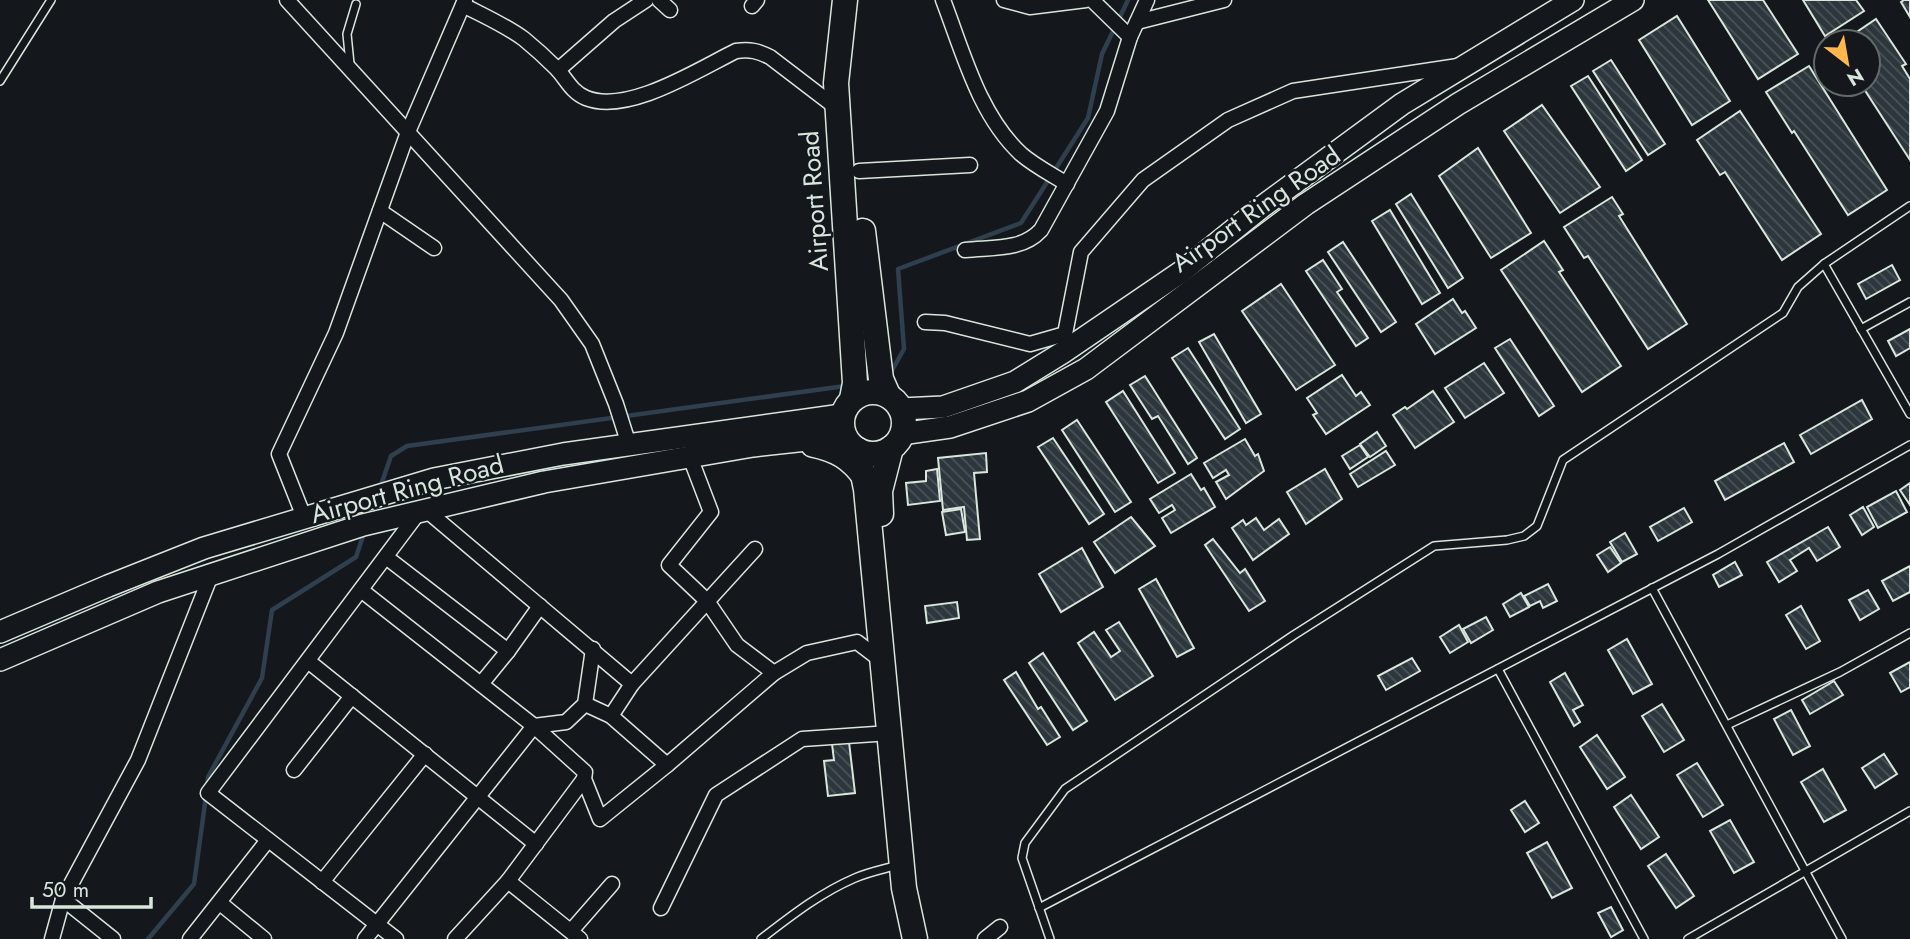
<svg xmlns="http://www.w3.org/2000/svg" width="1910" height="939" font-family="Jost,sans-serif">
	<defs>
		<pattern id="building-back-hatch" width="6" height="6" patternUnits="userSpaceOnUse" patternTransform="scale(1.75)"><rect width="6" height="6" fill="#2c363c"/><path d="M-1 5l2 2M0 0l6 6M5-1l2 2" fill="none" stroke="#4a5358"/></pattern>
	</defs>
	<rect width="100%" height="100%" fill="#14181c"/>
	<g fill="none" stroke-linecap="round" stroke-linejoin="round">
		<g stroke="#2f3f4d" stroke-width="4.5">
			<polyline points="890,374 904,349 898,269 1021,223 1088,118 1102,54 1128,0"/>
			<polyline points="380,488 391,456 407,446 845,386"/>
			<polyline points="207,787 208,777 262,678 272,610 356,557 364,533"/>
			<polyline points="148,939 194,884 206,796"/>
		</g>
	</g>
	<g fill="url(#building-back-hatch)" stroke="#d8e6dc" stroke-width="2">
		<polygon points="1708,0 1763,0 1798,54 1758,79"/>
		<polygon points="1803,0 1856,0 1864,11 1825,36"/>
		<polygon points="1904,0 1910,0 1910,17 1901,2"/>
		<polygon points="1677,16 1730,101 1692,125 1639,40"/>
		<polygon points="1876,19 1906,64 1902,66 1910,79 1910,160 1864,89 1860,92 1855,84 1868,84 1868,42 1842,42"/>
		<polygon points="1611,60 1665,144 1648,155 1593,71"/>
		<polygon points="1809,66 1887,190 1848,215 1794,131 1792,133 1766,92"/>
		<polygon points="1588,76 1642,160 1626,171 1571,86"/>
		<polygon points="1542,105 1600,187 1560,213 1504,131"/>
		<polygon points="1740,111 1821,234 1782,260 1725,172 1720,175 1697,140"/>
		<polygon points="1478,148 1531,233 1491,258 1439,176"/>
		<polygon points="1411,194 1463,278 1448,288 1396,204"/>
		<polygon points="1612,197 1623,214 1619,216 1687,324 1648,349 1588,256 1584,258 1564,227"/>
		<polygon points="1390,210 1440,293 1422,304 1372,221"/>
		<polygon points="1544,241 1563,270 1559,272 1621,366 1582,392 1501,270"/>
		<polygon points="1343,242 1396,322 1381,332 1328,252"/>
		<polygon points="1323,260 1342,289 1337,292 1368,338 1356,346 1306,271"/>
		<polygon points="1892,265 1900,280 1866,299 1858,284"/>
		<polygon points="1281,284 1335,365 1296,390 1242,311"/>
		<polygon points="1453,299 1462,313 1465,311 1476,328 1435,354 1416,324"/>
		<polygon points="1910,329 1910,348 1896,356 1888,341"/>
		<polygon points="1214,334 1261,414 1246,423 1199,342"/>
		<polygon points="1510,339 1554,406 1539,416 1495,348"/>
		<polygon points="1188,348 1240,429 1225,439 1172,358"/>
		<polygon points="1484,363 1504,393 1465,418 1445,388"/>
		<polygon points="1342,375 1356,396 1361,392 1370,405 1326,434 1313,415 1317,413 1307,398"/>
		<polygon points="1145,376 1197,458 1188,464 1158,416 1152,419 1130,385"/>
		<polygon points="1123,391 1175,473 1158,483 1106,402"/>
		<polygon points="1433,391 1454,422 1415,448 1393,415 1405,407 1407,409"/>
		<polygon points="1862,400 1872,419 1811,454 1800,435"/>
		<polygon points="1077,420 1131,502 1115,512 1062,430"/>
		<polygon points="1377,432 1386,446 1370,457 1360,444"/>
		<polygon points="1053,438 1104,514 1089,524 1038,447"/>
		<polygon points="1245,439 1255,456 1258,454 1264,471 1226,499 1216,482 1229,475 1226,470 1213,478 1204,463"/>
		<polygon points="1784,443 1794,462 1725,500 1715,481"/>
		<polygon points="1360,445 1368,457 1350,469 1342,456"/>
		<polygon points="1386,451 1395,465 1358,487 1350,474"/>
		<polygon points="986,453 987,472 974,473 980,539 967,540 964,507 943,510 938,458"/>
		<polygon points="937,469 940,501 908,505 906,483 926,481 926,471"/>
		<polygon points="1325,469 1342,499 1306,524 1287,492"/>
		<polygon points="1191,474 1201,490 1204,488 1215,507 1171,533 1162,518 1175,510 1172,505 1159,513 1150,499"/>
		<polygon points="1910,483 1910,505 1900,490"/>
		<polygon points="1896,491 1907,512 1878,528 1867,507"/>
		<polygon points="1863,507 1874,527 1862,535 1850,515"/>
		<polygon points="1684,508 1692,522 1658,541 1650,527"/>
		<polygon points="961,509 965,532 946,535 942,512"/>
		<polygon points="1131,517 1155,546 1115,573 1094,542"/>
		<polygon points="1256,518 1264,530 1279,519 1289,534 1253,560 1232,528 1243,520 1246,525"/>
		<polygon points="1828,527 1840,547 1817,561 1809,548 1790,560 1797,571 1779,582 1767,562"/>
		<polygon points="1625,533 1637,554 1622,562 1610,542"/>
		<polygon points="1213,539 1240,573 1245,569 1265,601 1249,611 1205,545"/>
		<polygon points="1610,547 1621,563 1608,572 1597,555"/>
		<polygon points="1082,548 1103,587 1061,612 1039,574"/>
		<polygon points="1735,562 1742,575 1719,587 1713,575"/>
		<polygon points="1910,566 1910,592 1893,601 1882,581"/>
		<polygon points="1156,579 1194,648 1177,657 1139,589"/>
		<polygon points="1548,584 1557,601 1543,608 1540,601 1530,606 1524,596"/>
		<polygon points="1868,590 1879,609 1860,620 1849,600"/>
		<polygon points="1521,593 1529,607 1510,617 1503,604"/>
		<polygon points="957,602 959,618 927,623 925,606"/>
		<polygon points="1801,606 1820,641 1806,649 1786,615"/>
		<polygon points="1486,617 1493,630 1471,643 1463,629"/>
		<polygon points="1119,622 1153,676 1115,700 1078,643 1094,632 1111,657 1120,651 1106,630"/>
		<polygon points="1459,625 1468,642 1450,653 1440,637"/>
		<polygon points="1627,639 1652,684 1633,694 1608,650"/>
		<polygon points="1043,653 1087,721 1073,730 1029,663"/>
		<polygon points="1412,658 1420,671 1386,690 1378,676"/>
		<polygon points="1910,662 1910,687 1901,692 1890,673"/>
		<polygon points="1016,672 1038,709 1041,707 1060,737 1047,745 1004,680"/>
		<polygon points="1565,673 1583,705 1573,710 1580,722 1574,726 1550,682"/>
		<polygon points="1834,681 1843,695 1810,714 1802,700"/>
		<polygon points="1662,704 1684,740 1664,752 1642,716"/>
		<polygon points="1791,710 1810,746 1793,755 1774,719"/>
		<polygon points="1597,735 1625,777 1607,789 1580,747"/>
		<polygon points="849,742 855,793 828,796 824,761 834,760 832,744"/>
		<polygon points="1884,754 1897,774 1875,788 1862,768"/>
		<polygon points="1697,763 1723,805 1703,817 1677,775"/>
		<polygon points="1823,769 1846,810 1824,822 1801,782"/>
		<polygon points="1631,795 1659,837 1641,849 1614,807"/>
		<polygon points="1525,801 1539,823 1525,832 1511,810"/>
		<polygon points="1730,820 1754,862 1734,873 1710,831"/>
		<polygon points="1547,842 1572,888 1552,898 1527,853"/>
		<polygon points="1666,854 1694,896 1676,908 1648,866"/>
		<polygon points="1611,907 1623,930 1611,937 1598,913"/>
	</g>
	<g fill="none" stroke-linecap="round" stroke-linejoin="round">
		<defs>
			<g id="service">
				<polyline points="350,64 347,34 356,4"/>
				<polyline points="0,81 51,0"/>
				<polyline points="1824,264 1910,414"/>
				<polyline points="1861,329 1910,302"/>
				<polyline points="1652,588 1842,939"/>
				<polyline points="1498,669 1644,939"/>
				<polyline points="1727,725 1840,672 1910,633"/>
				<polyline points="1039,908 1718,554 1910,445"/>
				<path d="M761,939C791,916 820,893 855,878C868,872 884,869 898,865"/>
				<polyline points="1050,939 1022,858 1025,843 1065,789 1294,635 1434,546 1507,540 1524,536 1537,526 1563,460 1783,313 1798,287 1824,264 1910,206"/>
				<polyline points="1688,939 1910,811"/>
			</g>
			<g id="minor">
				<polyline points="287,0 561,300 592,344 616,404 629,445"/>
				<polyline points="659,0 670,10"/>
				<path d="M943,0C963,52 979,115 1021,154C1035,166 1051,174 1067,184"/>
				<polyline points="1004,0 1030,7 1086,0"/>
				<polyline points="1092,0 1130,37"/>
				<path d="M463,5C484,16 505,25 524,39C535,48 546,58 556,68C566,78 571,92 586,98C628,115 699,69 736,51C750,49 758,51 770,57L838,109"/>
				<polyline points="752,6 757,0"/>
				<polyline points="1137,22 1224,0"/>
				<polyline points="558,70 614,21 646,0"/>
				<polyline points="859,171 970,165"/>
				<polyline points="380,211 434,248"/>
				<path d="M965,250C992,247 1022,251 1041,230L1107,111L1130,37L1147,0"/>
				<polyline points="925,322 945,323 1030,344 1065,334 1081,252 1143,180 1228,120 1293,91 1458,66"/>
				<polyline points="690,457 711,512 669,565 707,601 737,645 774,673"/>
				<polyline points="426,510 632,684"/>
				<polyline points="304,517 279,454 336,333 408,132 465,0"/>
				<polyline points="386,557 508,651"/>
				<polyline points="361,590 534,726 585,772 584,779 600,819 667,765 774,673 807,653 857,642 882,661"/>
				<polyline points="308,661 536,844"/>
				<polyline points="481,684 508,651 540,606"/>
				<polyline points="585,704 611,716 667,765"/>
				<polyline points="611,716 632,684 755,549"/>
				<polyline points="294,770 352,696"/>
				<polyline points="508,881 580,939"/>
				<polyline points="322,882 425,754"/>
				<polyline points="63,899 113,939"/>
				<polyline points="220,903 264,939"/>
				<polyline points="661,908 716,795 802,739 890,733"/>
				<polyline points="571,931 612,884"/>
				<polyline points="52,939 63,899 138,760 211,575"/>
				<polyline points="190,939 268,840"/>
				<polyline points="365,939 534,726 566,722 585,704 593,649"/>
				<polyline points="396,939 208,793 419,512"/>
				<polyline points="455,939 508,881 584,779"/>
				<polyline points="985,939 1000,927"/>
			</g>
			<g id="secondary">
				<polyline points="901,409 943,407 1015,382 1062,353 1181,272 1263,206 1402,104 1573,0"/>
				<polyline points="901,434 950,427 1028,401 1086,369 1306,204 1458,104 1633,0"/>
				<path d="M812,446C836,451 850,459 864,479"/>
				<polyline points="0,632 108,586 204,548 434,479 563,454 842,415"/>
				<polyline points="0,660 158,592 363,525 544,482 753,446 834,437 846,439"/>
			</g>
			<g id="trunk">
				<polyline points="845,0 836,83 855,383 852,399"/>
				<polyline points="863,231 881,379 888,395"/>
				<circle cx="873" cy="423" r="31"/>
				<polyline points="858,450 866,489 904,888 915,939"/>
				<polyline points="881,514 880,491 891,448"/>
			</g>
		</defs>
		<use href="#service" stroke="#d8e6dc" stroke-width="10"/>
		<use href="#minor" stroke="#d8e6dc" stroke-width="17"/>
		<use href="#secondary" stroke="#d8e6dc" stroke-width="24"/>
		<use href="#trunk" stroke="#d8e6dc" stroke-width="27"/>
		<use href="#service" stroke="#14181c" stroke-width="7"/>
		<use href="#minor" stroke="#14181c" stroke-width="14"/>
		<use href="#secondary" stroke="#14181c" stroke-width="21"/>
		<use href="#trunk" stroke="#14181c" stroke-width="24"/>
	</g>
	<g text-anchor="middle" stroke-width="5" stroke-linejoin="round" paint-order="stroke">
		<g font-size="26" fill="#d8e6dc" stroke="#14181c">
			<text transform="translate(814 201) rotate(-94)" y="9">Airport Road</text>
			<text transform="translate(1256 209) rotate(-35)" y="9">Airport Ring Road</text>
			<text transform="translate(407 489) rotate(-15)" y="9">Airport Ring Road</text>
		</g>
	</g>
	<g transform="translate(1847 63) rotate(149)"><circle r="33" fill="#14181c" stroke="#626a69" stroke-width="2"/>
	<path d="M0-5L12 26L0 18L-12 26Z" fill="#ffb74d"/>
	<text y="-10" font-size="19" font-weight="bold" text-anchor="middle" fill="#d8e6dc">N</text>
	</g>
	<path d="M32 897v10h119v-10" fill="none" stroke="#d8e6dc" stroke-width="3.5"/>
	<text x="42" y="897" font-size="21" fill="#d8e6dc" stroke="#14181c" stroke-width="5" paint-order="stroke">50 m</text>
</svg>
